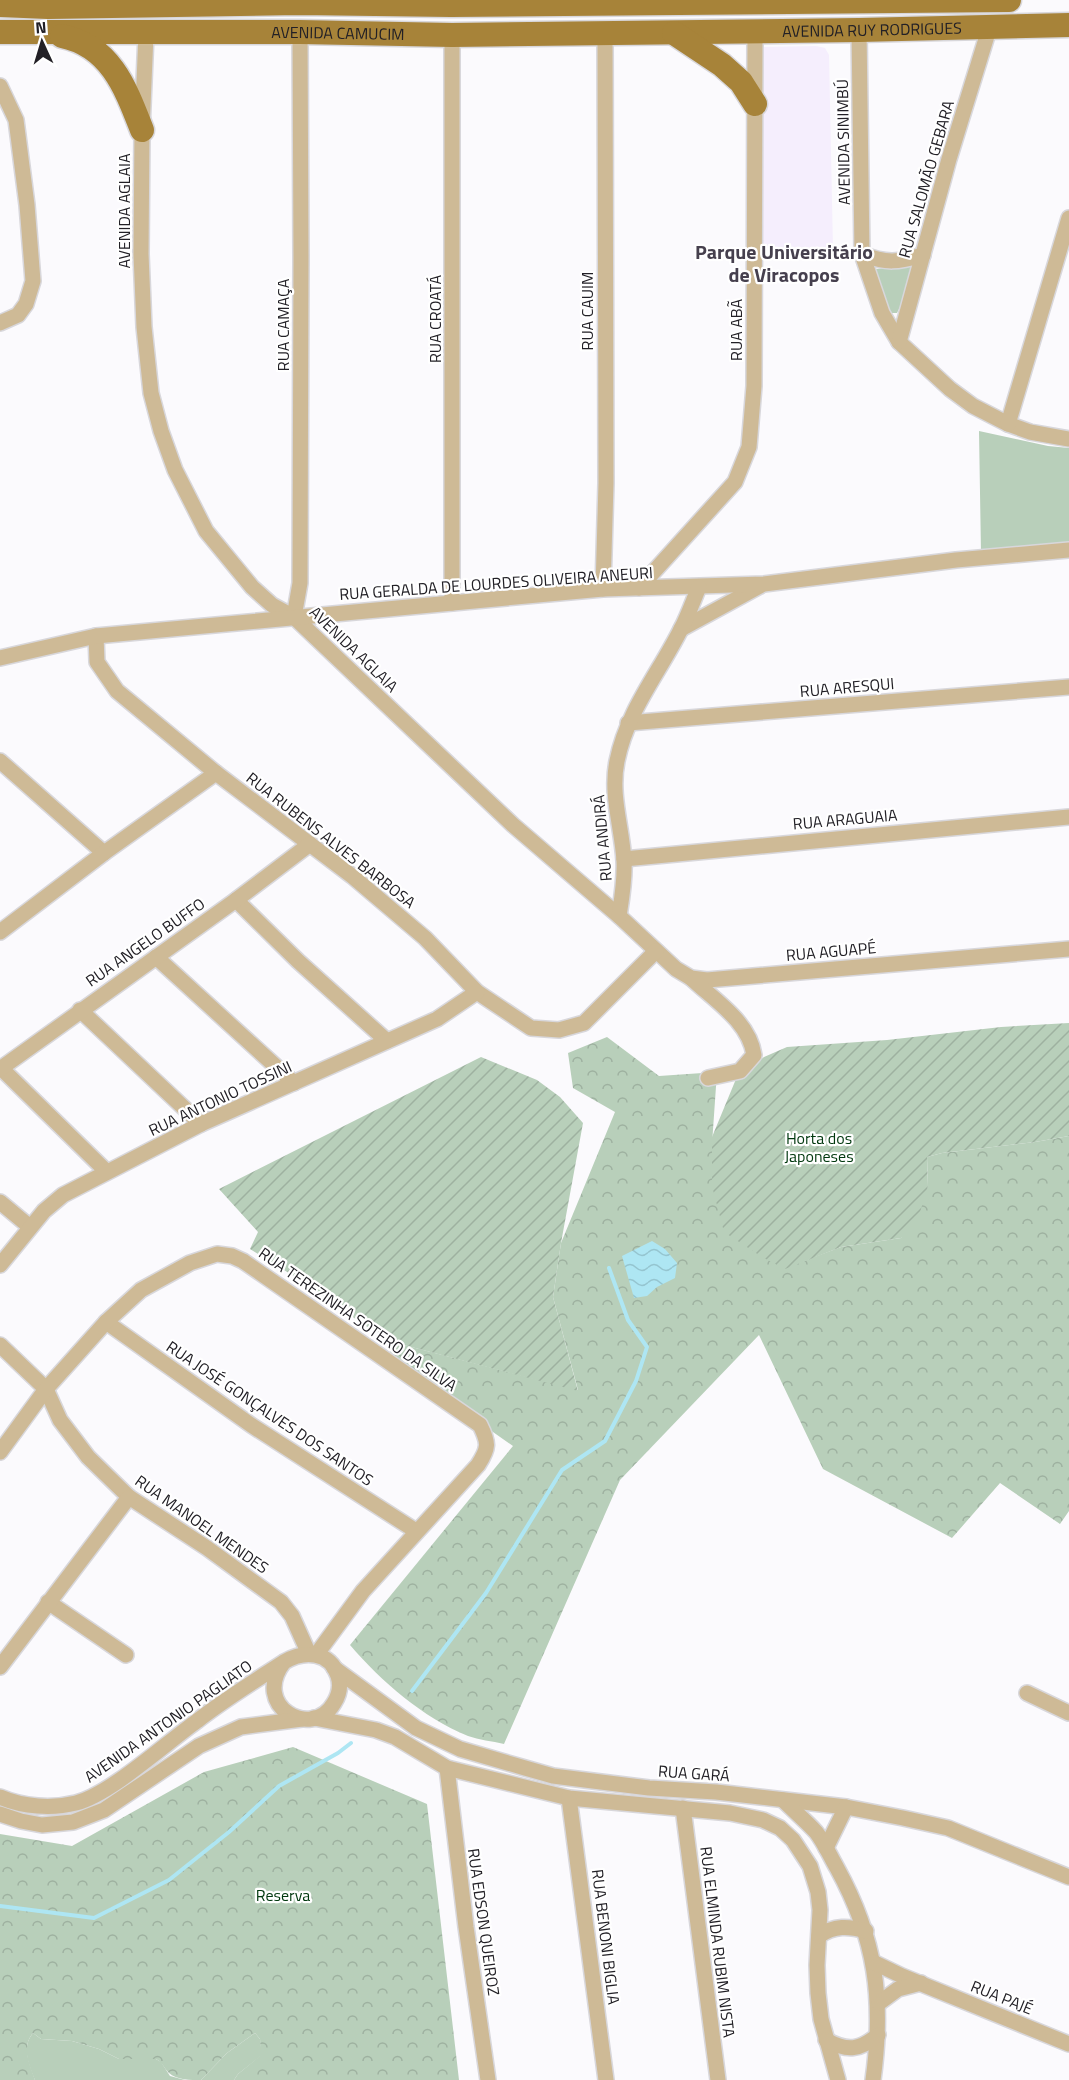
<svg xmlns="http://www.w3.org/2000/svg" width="1069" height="2080" font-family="'Titillium Web',sans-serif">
	<defs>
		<pattern id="forest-crowns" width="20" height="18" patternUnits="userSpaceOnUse" patternTransform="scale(1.5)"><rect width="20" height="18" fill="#b8cfba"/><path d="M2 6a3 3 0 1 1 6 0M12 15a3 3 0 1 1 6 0" fill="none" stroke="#9eb1a0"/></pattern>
		<pattern id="garden-furrows" width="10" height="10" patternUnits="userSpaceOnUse" patternTransform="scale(1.5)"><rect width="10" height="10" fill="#b8cfba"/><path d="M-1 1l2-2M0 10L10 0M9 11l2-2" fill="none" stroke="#9eb1a0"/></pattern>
		<pattern id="water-waves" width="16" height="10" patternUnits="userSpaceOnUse" patternTransform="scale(1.5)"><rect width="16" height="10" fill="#aee6f3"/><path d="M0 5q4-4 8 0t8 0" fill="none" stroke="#95c5d0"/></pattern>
	</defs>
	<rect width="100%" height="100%" fill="#fbfafd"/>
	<polygon fill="#f5eefd" points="816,46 825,48 829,55 833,249 757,248 757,55 764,47"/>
	<g fill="#b8cfba">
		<polygon points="913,264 906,295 897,313 889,313 875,285 876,269"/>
		<polygon points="979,431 1048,446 1069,448 1069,548 981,553"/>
		<path d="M33,2033L41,2039L72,2041L99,2049L119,2059H156L161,2062L170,2076L185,2080H35C29,2065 21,2047 33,2033Z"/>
		<polygon points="255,2033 260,2039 262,2055 238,2074 234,2080 201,2080 227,2053"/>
	</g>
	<g fill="url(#forest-crowns)">
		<path d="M607,1037L659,1076L717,1072L712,1144L785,1268L841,1247L901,1238L928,1186L927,1157L942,1153L1035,1142L1069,1136V1511L1060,1524L1000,1483L952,1538L823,1469L759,1335L620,1480L504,1744C492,1741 479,1740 468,1736C422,1717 382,1682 350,1645L513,1446L385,1356L400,1344L578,1390L553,1297L561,1243L615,1112L573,1088L568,1053Z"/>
		<path d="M293,1747L427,1804L459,2080H234L238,2074L261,2055L260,2039L255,2033L227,2053L201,2080C191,2080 176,2080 169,2073C164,2068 162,2062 156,2059H119L99,2049L72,2041L41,2039L33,2033C21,2047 30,2065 35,2080H0V1834L72,1846L204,1772Z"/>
	</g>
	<g fill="url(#garden-furrows)">
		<polygon points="1069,1023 1069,1136 1035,1142 942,1153 927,1157 928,1186 917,1222 901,1238 841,1247 785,1269 762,1257 724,1232 712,1186 712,1137 736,1079 764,1057 787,1047 887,1040 1001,1027"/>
		<polygon points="481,1057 537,1080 560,1097 583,1123 561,1243 553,1297 578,1391 400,1344 364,1325 308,1285 250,1249 258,1232 219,1189"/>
	</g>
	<polygon fill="url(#water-waves)" points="652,1241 665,1249 677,1263 675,1278 657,1287 647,1296 634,1298 622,1256"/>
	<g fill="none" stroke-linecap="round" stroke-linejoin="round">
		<g stroke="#aee6f3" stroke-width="4">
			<polyline points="412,1691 486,1593 562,1470 605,1441 636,1381 647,1347 628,1320 609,1268"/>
			<polyline points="0,1906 94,1918 169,1880 229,1832 279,1786 338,1753 351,1743"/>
		</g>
		<defs>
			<g id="minor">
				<polyline points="859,30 862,254 882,313 899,342 950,389 973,406 1008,424 1030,432 1069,439"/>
				<polyline points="146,34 142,130 141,254 144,327 151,393 161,431 175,470 206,531 252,587 272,605 294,617 513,825 619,916 676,969 691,978 707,980 1069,949"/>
				<polyline points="0,86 16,120 27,205 33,281 26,304 18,315 0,323"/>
				<path d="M862,254C887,264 898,262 923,255"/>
				<polyline points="899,342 949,159 990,26"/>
				<polyline points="1008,424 1069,218"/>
				<polyline points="639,588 735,482 749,447 754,386 755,32"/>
				<polyline points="603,589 606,483 605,33"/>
				<polyline points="452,603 452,35"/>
				<polyline points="294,617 300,583 301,258 300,32"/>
				<polyline points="681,629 760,586"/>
				<polyline points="96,636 97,662 117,691 216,773 352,876 425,938 477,992 531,1028 559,1030 584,1023 656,951"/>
				<polyline points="0,658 96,636 603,589 764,584 956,560 1069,550"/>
				<polyline points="628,723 1069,687"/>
				<polyline points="0,761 104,853"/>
				<polyline points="624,859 1069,817"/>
				<polyline points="236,900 298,961 387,1041"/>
				<path d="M619,916C622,897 625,880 624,861C622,827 610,795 617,761C627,711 659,673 681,629C688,616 693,601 699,587"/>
				<polyline points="0,932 104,853 216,773"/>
				<polyline points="156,957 294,1083"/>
				<path d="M691,978C714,1000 749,1021 754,1055L740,1071L708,1078"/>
				<polyline points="80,1010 201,1124"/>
				<polyline points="1,1068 107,1172"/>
				<polyline points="0,1069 236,900 310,844"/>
				<polyline points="0,1202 30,1227"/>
				<polyline points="0,1265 44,1211 63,1195 201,1124 437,1019 477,992"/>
				<polyline points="106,1322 251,1425 416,1531"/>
				<polyline points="0,1345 46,1389 60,1420 88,1457 129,1497 207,1548 281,1602 292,1616 309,1654"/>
				<path d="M0,1452L46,1389L106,1322L141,1290L190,1263L217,1254L232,1256L243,1261L480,1425C489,1443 489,1448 478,1465L363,1591L316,1655"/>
				<polyline points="48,1602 126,1655"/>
				<polyline points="0,1667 129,1497"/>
				<polyline points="334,1668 416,1728 460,1749 525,1768 553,1776 649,1788 716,1792 846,1807 903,1818 948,1828 1069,1877"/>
				<polyline points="1027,1693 1069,1713"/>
				<polyline points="314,1718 376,1730 395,1737 447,1768 569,1798 730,1813 763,1820 780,1828 793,1840 810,1866 818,1892 820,1910 817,1965 818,1993 821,2019 838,2080"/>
				<polyline points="447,1768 466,1927 488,2080"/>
				<path d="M0,1797C23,1807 52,1809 76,1803C111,1794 166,1743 197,1721C225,1699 255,1681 284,1662C304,1650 330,1651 338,1676C341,1685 339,1695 334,1703C312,1741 250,1706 284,1662"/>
				<polyline points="569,1798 606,2080"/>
				<path d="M783,1800C794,1811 806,1821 816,1832C824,1842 830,1856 837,1868C876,1939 884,1999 873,2080"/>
				<polyline points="683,1808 718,2080"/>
				<polyline points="0,1814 21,1821 42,1825 73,1822 104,1810 199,1746 241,1727 302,1719"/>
				<polyline points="826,1848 846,1807"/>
				<path d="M819,1936C834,1925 849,1926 866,1931"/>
				<polyline points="873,1962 902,1976 1069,2044"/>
				<polyline points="879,2003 898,1989 921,1983"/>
				<path d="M826,2040C848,2052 860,2050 878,2035"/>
			</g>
			<g id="primary">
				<polyline points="0,5 48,7 299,3 451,5 1009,0"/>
				<path id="s1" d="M0,32H300L452,35L859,30L1069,25"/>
				<polyline points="674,33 722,65 741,82 755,104"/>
				<path d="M62,36C111,46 126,89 142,130"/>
			</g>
		</defs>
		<use href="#minor" stroke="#d8d7db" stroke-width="18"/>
		<use href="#primary" stroke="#d8d7db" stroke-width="27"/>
		<use href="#minor" stroke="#ceba96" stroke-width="15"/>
		<use href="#primary" stroke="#a78339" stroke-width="24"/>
	</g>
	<g text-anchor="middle" stroke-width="4.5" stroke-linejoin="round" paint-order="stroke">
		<g font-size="16" fill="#222026" stroke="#fff">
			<text dy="6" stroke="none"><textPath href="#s1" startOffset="872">AVENIDA RUY RODRIGUES</textPath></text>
			<text dy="6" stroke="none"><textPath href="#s1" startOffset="338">AVENIDA CAMUCIM</textPath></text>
			<text transform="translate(843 142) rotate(-91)" y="6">AVENIDA SINIMBÚ</text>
			<text transform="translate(926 179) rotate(-74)" y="6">RUA SALOMÃO GEBARA</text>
			<text transform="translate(124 211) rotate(-90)" y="6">AVENIDA AGLAIA</text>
			<text transform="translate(587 311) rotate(-90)" y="6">RUA CAUIM</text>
			<text transform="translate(435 319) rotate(-90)" y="6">RUA CROATÁ</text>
			<text transform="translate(283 325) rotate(-90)" y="6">RUA CAMAÇA</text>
			<text transform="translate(736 330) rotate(-90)" y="6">RUA ABÃ</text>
			<text transform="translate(496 583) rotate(-4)" y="6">RUA GERALDA DE LOURDES OLIVEIRA ANEURI</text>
			<text transform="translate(354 649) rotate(44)" y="6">AVENIDA AGLAIA</text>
			<text transform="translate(847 687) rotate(-5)" y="6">RUA ARESQUI</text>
			<text transform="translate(845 819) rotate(-5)" y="6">RUA ARAGUAIA</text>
			<text transform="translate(602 838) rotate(-95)" y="6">RUA ANDIRÁ</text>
			<text transform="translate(331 840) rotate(38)" y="6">RUA RUBENS ALVES BARBOSA</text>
			<text transform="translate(145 942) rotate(-35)" y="6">RUA ANGELO BUFFO</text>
			<text transform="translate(831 951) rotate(-5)" y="6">RUA AGUAPÉ</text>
			<text transform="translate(220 1098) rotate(-25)" y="6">RUA ANTONIO TOSSINI</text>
			<text transform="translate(358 1319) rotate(35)" y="6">RUA TEREZINHA SOTERO DA SILVA</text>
			<text transform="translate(270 1413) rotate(34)" y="6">RUA JOSÉ GONÇALVES DOS SANTOS</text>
			<text transform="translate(202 1524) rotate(35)" y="6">RUA MANOEL MENDES</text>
			<text transform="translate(168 1721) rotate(-35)" y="6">AVENIDA ANTONIO PAGLIATO</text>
			<text transform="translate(694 1773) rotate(4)" y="6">RUA GARÁ</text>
			<text transform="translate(484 1922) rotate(82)" y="6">RUA EDSON QUEIROZ</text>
			<text transform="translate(606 1937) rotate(83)" y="6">RUA BENONI BIGLIA</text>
			<text transform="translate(718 1942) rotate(83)" y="6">RUA ELMINDA RUBIM NISTA</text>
			<text transform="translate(1002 1997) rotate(22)" y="6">RUA PAJÉ</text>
		</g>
		<g font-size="16" fill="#00380e" stroke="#fff">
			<text x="819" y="1144">Horta dos<tspan x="819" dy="18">Japoneses</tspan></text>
			<text x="283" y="1901">Reserva</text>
		</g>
		<g font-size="20" font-weight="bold" fill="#46404e" stroke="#fff">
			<text x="784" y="259">Parque Universitário<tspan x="784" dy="23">de Viracopos</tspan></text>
		</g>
	</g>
	<g transform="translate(42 42) rotate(356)" stroke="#ffffff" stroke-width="4.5" paint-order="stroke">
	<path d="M0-4.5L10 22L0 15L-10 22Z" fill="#222026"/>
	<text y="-9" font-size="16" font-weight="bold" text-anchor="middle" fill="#222026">N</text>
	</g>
</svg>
